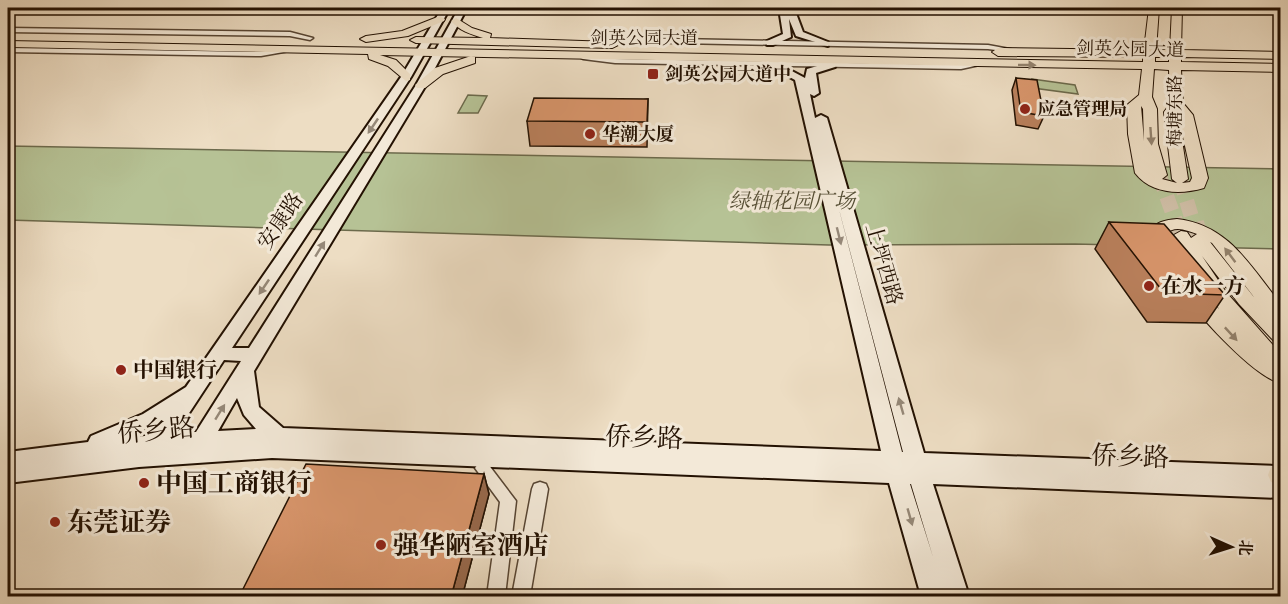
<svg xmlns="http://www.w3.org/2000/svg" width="1288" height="604" font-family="Vollkorn,'Noto Serif SC',serif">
	<rect width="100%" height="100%" fill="#edddc3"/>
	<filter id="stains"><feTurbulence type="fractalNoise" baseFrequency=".00333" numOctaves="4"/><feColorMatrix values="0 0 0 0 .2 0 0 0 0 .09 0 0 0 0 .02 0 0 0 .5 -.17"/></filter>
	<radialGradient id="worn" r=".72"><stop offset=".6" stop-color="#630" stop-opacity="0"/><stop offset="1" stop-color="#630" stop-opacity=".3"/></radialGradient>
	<g fill="#b6c295" stroke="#6c6a4c" stroke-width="1.5">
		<polygon points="1032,79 1075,85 1078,94 1033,88"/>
		<polygon points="468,95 487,96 478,113 458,113"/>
		<polygon points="8,146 1280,169 1280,249 1075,244 829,245 8,220"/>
	</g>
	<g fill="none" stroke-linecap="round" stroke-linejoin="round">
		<g stroke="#cfbea6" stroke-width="15" stroke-dasharray="15 8" stroke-linecap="butt">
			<polyline points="1159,175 1177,225"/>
			<polyline points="1180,179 1194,225"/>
		</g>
		<g stroke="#cfbea6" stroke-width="20" stroke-dasharray="20 10" stroke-linecap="butt">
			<polyline points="1176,223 1181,236"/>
			<polyline points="1194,223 1199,239"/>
		</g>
		<defs>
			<g id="street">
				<polygon points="8,28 290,32 313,38 310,40 290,36 8,32"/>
				<polygon points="628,38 988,45 1015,50 1011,52 988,49 628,42 595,45 591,43 595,41"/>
				<polygon points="8,48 261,52 291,48 295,50 261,56 8,52"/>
				<polygon points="580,55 615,59 961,65 980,62 984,64 961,69 615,63 583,59 579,57"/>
				<polygon points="483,462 488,464 516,501 505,596 487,596 500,502 475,468 478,464"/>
				<polygon points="540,482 546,484 548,489 530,596 512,596 532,489 534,484"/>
			</g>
			<g id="secondary">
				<path d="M442,8H450L411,77L232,348H249L416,85L459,8H467L426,85L254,371L259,407L283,428L881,451L795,80L764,63L773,61L805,78L807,69L831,62L836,65L835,67L816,73L819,93L814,96L810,94L815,118L821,115L827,118L924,453L1280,466V498L933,484L969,596H921L889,483L272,458L139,467L8,483V452L88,442L91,436L143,414L186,387L401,77ZM836,198L903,452H902ZM224,360L241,361L196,432L176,433ZM237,398L244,415L256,429L218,431ZM163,420L153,435L128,438ZM910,484H911L933,557Z"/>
				<polygon points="786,8 794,8 803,32 828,42 828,46 796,36 789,19 791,37 773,45 767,45 767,41 783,34 780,15 788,14"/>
			</g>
			<g id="primary">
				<path d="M1149,8H1159L1156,50H1170L1172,8H1182L1181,50L1280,52V59L1181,57V62L1280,64V72L1181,70L1183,103L1193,115L1208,178L1204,188C1180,195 1151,194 1135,173L1128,134L1127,105L1139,95L1142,69L380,55L396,60L410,74V80L406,81L388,66L369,59L368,54L8,47V41L1143,62V57L998,56L992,52L998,48L1144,50ZM1155,57H1169V62H1155ZM1154,69L1169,70L1170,104L1164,112L1172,179L1177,183L1162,179L1167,175L1158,144L1157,109L1152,97ZM1141,106L1143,109L1144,141ZM1178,114L1192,178L1190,182L1182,183L1188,179Z"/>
				<polygon points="440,16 445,19 444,21 408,36 366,42 360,39 366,36 402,31"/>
				<path d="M456,18L472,28L491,34L490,38L612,42L618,45L612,48L416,43L410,40L416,37L483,38C470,34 460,31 451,21Z"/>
				<polygon points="471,56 475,57 475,63 443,74 425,88 417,88 415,85 435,68"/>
				<path d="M1177,219C1229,225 1250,266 1280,303V342L1273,340L1239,304L1202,256L1226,292L1280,353V383C1255,377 1200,318 1185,295L1188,291H1202L1219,309L1172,236L1181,231L1187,232L1191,238L1197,234C1186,230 1175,225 1165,234L1172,246L1169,250H1157L1147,233C1155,222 1165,220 1177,219ZM1210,242L1212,243L1254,297L1253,296Z"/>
				<polygon points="1280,464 1280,485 1271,482 1268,475 1271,467"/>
			</g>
		</defs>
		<use href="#street" stroke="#564432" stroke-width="3"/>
		<use href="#secondary" stroke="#231102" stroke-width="4"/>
		<use href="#primary" stroke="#231102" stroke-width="2"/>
		<use href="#street" fill="#f3e9d8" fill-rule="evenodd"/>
		<use href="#secondary" fill="#f3e9d8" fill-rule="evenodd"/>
		<use href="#primary" fill="#edddc3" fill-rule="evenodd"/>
	</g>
	<g fill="#ba805c" stroke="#231102" stroke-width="1.5">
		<polygon points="1016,78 1044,116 1038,129 1016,125 1012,90"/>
		<polygon points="648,99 647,147 530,146 527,121"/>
		<polygon points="1109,222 1225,295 1206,323 1147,322 1095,249"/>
		<polygon points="484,474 489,494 462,597 246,597 242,591"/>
	</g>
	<polygon fill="#97684b" stroke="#231102" stroke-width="1.5" points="484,474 489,494 462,597 451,597"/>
	<g fill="#d8956b" stroke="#231102" stroke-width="1.5">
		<polygon points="1016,78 1037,80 1044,116 1021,112"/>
		<polygon points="534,98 648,99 647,122 527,121"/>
		<polygon points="1109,222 1164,224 1225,295 1164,293"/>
		<polygon points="306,464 484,474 451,597 329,597 242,591"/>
	</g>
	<defs><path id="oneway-solid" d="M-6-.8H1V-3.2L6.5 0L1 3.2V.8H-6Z" transform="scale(1.5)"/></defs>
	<g fill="#92816c">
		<use href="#oneway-solid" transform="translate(1027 65) rotate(1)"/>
		<use href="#oneway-solid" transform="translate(1151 136) rotate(86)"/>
		<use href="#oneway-solid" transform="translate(1230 255) rotate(-127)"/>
		<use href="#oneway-solid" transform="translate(1231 334) rotate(47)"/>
	</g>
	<g fill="#958878">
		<use href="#oneway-solid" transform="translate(373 126) rotate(124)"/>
		<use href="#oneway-solid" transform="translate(839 236) rotate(76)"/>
		<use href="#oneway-solid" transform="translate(320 249) rotate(-58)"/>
		<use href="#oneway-solid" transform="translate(264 287) rotate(124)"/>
		<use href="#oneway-solid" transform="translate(901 406) rotate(-106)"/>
		<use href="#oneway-solid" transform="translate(220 412) rotate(-58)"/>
		<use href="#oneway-solid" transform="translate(910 517) rotate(74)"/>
	</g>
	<g fill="#8f2418" stroke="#f3e9d8" stroke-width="2">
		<rect x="647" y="68" width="12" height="12" rx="3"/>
		<circle cx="1025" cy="109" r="6"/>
		<circle cx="590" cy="134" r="6"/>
		<circle cx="1149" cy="286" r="6"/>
		<circle cx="121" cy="370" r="6"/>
		<circle cx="144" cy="483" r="6"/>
		<circle cx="55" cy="522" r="6"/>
		<circle cx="381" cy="545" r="6"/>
	</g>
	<g text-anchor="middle" stroke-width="6" stroke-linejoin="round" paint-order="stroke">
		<g font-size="18" fill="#231102" stroke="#f3e9d8">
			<text x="644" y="44">剑英公园大道</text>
			<text transform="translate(1130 49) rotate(1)" y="6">剑英公园大道</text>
			<text transform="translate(1175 111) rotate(-90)" y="6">梅塘东路</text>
		</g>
		<g font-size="18" font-weight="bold" fill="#231102" stroke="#f3e9d8" text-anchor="start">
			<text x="665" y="80">剑英公园大道中</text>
			<text x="1037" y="115">应急管理局</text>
			<text x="602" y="140">华潮大厦</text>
		</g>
		<g font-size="21" font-style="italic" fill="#564f35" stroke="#f3e9d8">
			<text x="792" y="208">绿轴花园广场</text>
		</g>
		<g font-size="21" fill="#231102" stroke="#f3e9d8">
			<text transform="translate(280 221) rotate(-56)" y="7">安康路</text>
			<text transform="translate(884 264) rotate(74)" y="7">上坪西路</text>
		</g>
		<g font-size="21" font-weight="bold" fill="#231102" stroke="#f3e9d8" text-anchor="start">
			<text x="1161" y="293">在水一方</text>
			<text x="133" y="377">中国银行</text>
		</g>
		<g font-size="26" fill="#231102" stroke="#f3e9d8">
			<text transform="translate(156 430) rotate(-5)" y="9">侨乡路</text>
			<text transform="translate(644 437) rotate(2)" y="9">侨乡路</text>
			<text transform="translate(1130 456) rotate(2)" y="9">侨乡路</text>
		</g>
		<g font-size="26" font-weight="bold" fill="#231102" stroke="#f3e9d8" text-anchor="start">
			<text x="156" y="492">中国工商银行</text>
			<text x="67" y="531">东莞证券</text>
			<text x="393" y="554">强华陋室酒店</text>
		</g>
	</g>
	<rect width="1288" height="604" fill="none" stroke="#edddc3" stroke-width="30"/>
	<rect x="9" y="9" width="1270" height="586" fill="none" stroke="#231102" stroke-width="3"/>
	<rect x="15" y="15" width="1258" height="574" fill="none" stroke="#231102" stroke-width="1.5"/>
	<g transform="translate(1231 547) rotate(93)" stroke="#f3e9d8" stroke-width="4.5" paint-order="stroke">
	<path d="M0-4.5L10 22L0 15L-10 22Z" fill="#231102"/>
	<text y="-9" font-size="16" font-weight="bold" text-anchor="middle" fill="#231102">北</text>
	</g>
	<rect width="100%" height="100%" filter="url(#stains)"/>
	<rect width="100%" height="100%" fill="url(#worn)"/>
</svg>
